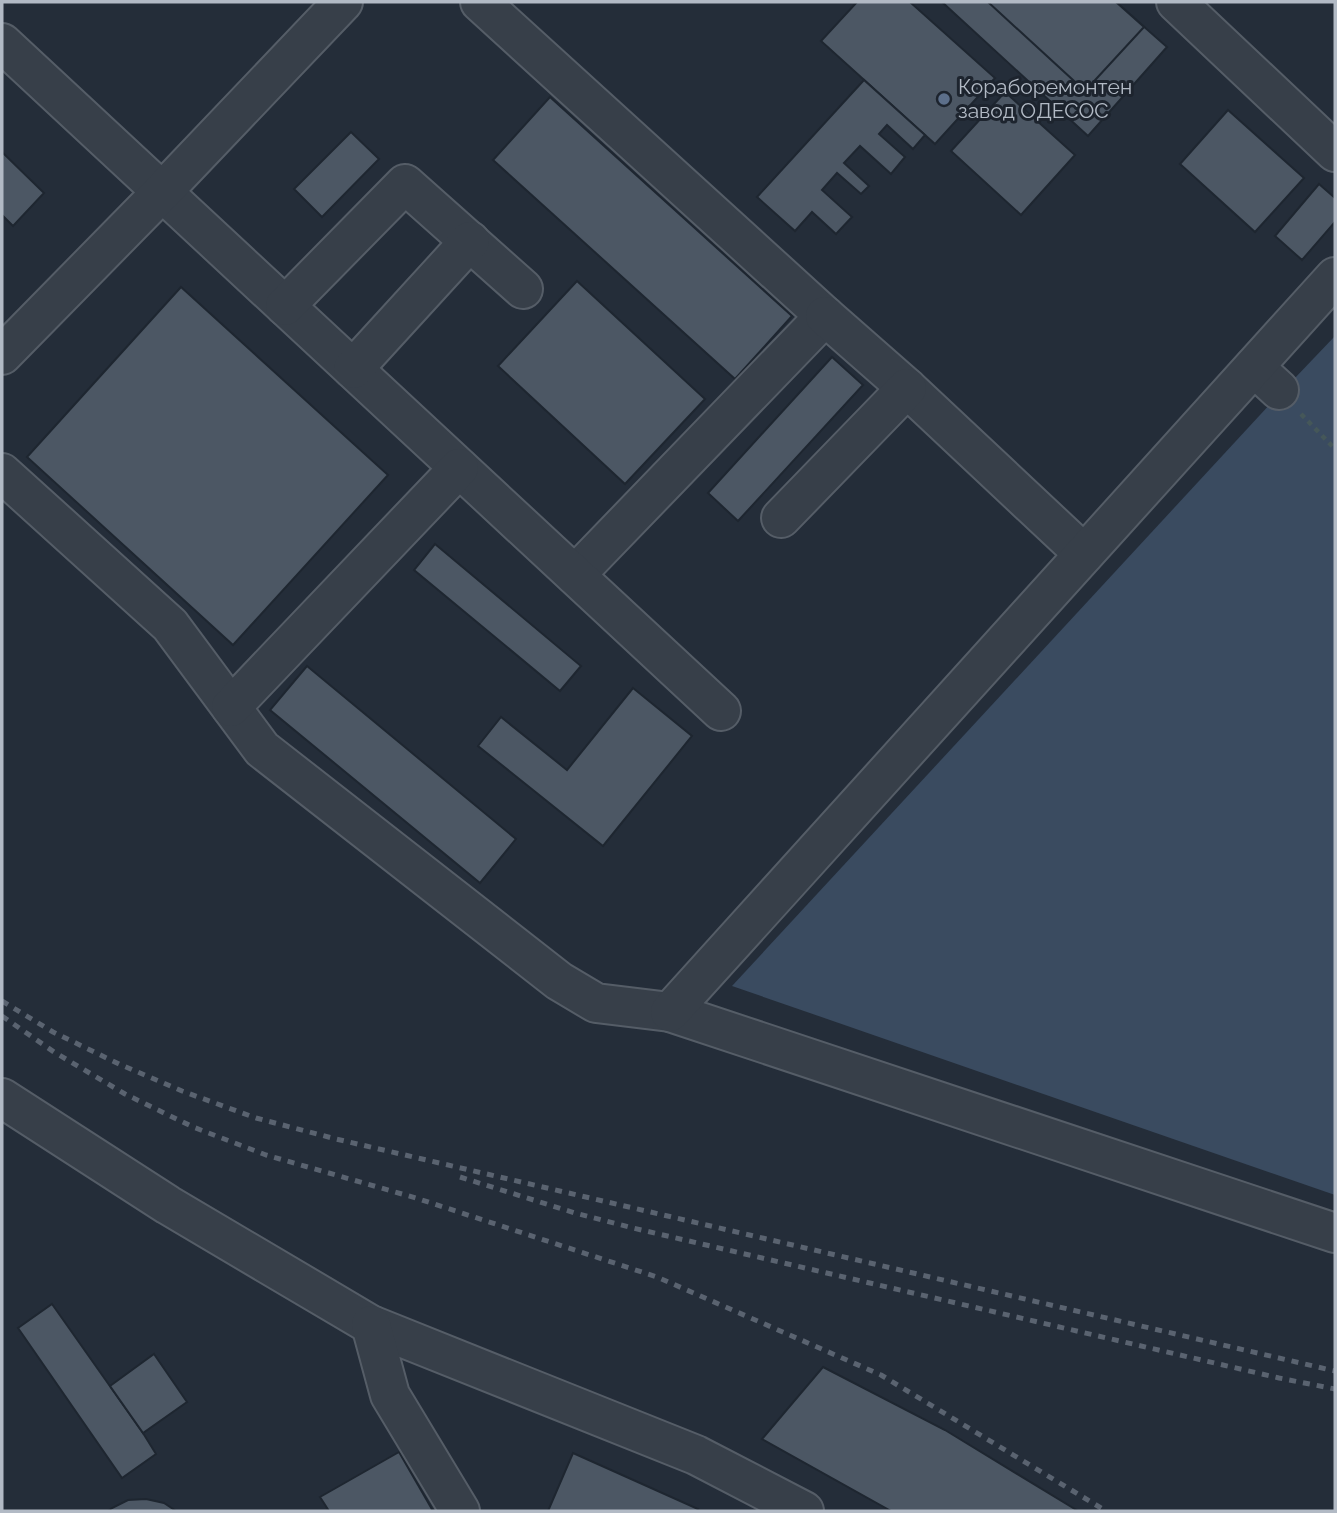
<svg xmlns="http://www.w3.org/2000/svg" width="1337" height="1513" font-family="Raleway,sans-serif">
	<rect width="100%" height="100%" fill="#242d39"/>
	<polygon fill="#3a4b60" points="1335,336 1335,1195 732,986 1273,401"/>
	<g fill="#4c5764" stroke="#1e2630" stroke-width="2">
		<polygon points="857,2 910,2 995,78 935,144 821,41"/>
		<polygon points="942,2 1116,2 1167,47 1088,136"/>
		<polygon points="988,2 1116,2 1144,27 1085,91"/>
		<polygon points="864,80 925,135 913,149 887,125 879,134 905,157 891,174 860,146 844,163 869,186 861,194 837,173 822,190 852,217 836,234 812,212 795,231 757,197"/>
		<polygon points="1005,92 1075,155 1021,215 951,151"/>
		<polygon points="550,97 792,316 735,379 493,160"/>
		<polygon points="1228,110 1304,178 1255,232 1180,164"/>
		<polygon points="351,132 379,159 322,217 294,189"/>
		<polygon points="2,152 44,193 13,226 2,215"/>
		<polygon points="1319,184 1335,198 1335,222 1302,260 1275,236"/>
		<polygon points="577,281 705,399 625,484 498,366"/>
		<polygon points="181,287 388,475 233,645 27,457"/>
		<polygon points="832,357 863,385 738,521 708,493"/>
		<polygon points="435,544 581,666 560,691 414,570"/>
		<polygon points="307,666 516,839 480,883 270,710"/>
		<polygon points="633,688 692,736 603,846 478,746 501,717 567,770"/>
		<polygon points="52,1304 143,1433 156,1454 122,1478 18,1328"/>
		<polygon points="154,1354 187,1402 143,1433 110,1386"/>
		<polygon points="823,1367 945,1430 1078,1511 891,1511 762,1439"/>
		<polygon points="399,1452 433,1511 329,1511 320,1497"/>
		<polygon points="573,1453 698,1509 697,1511 548,1511"/>
		<polygon points="146,1499 164,1503 176,1511 108,1511 112,1508 128,1500"/>
	</g>
	<g fill="none" stroke-linecap="round" stroke-linejoin="round">
		<defs>
			<g id="minor">
				<polyline points="480,2 825,316 575,575"/>
				<polyline points="1176,2 1335,152"/>
				<polyline points="2,43 721,711"/>
				<polyline points="285,306 405,184 523,289"/>
				<polyline points="825,316 907,388 1084,554"/>
				<polyline points="2,355 162,192 343,2"/>
				<polyline points="1254,367 1279,390"/>
				<polyline points="353,369 470,241"/>
				<polyline points="2,473 170,625 262,749 559,981 596,1003 670,1012 1335,1233"/>
				<polyline points="781,518 907,388"/>
				<polyline points="231,707 459,468"/>
				<polyline points="670,1012 1335,277"/>
				<polyline points="2,1098 168,1205 371,1325 696,1455 804,1511"/>
				<polyline points="371,1325 390,1395 460,1511"/>
			</g>
		</defs>
		<use href="#minor" stroke="#555d67" stroke-width="42"/>
		<polyline stroke="#455759" stroke-width="4.5" stroke-dasharray="5 5" stroke-linecap="butt" points="1301,414 1335,449"/>
		<use href="#minor" stroke="#373f49" stroke-width="38"/>
		<g stroke="#5a6370" stroke-width="5" stroke-dasharray="7 7" stroke-linecap="butt">
			<polyline points="2,1001 53,1032 119,1064 182,1091 256,1118 336,1139 1335,1371"/>
			<polyline points="2,1016 54,1052 125,1094 193,1127 266,1155 416,1198 657,1277 881,1375 1106,1511"/>
			<polyline points="460,1177 575,1213 633,1228 1279,1378 1335,1389"/>
		</g>
	</g>
	<circle fill="#5c6f8a" stroke="#1d242e" stroke-width="2.5" cx="944" cy="99" r="7"/>
	<g text-anchor="middle" stroke-width="6" stroke-linejoin="round" paint-order="stroke">
		<g font-size="21" fill="#b2bac5" stroke="#1d242e" text-anchor="start">
			<text x="958" y="94">Кораборемонтен<tspan x="958" dy="24">завод ОДЕСОС</tspan></text>
		</g>
	</g>
	<rect width="1337" height="1513" fill="none" stroke="#b2bac5" stroke-width="7"/>
</svg>
